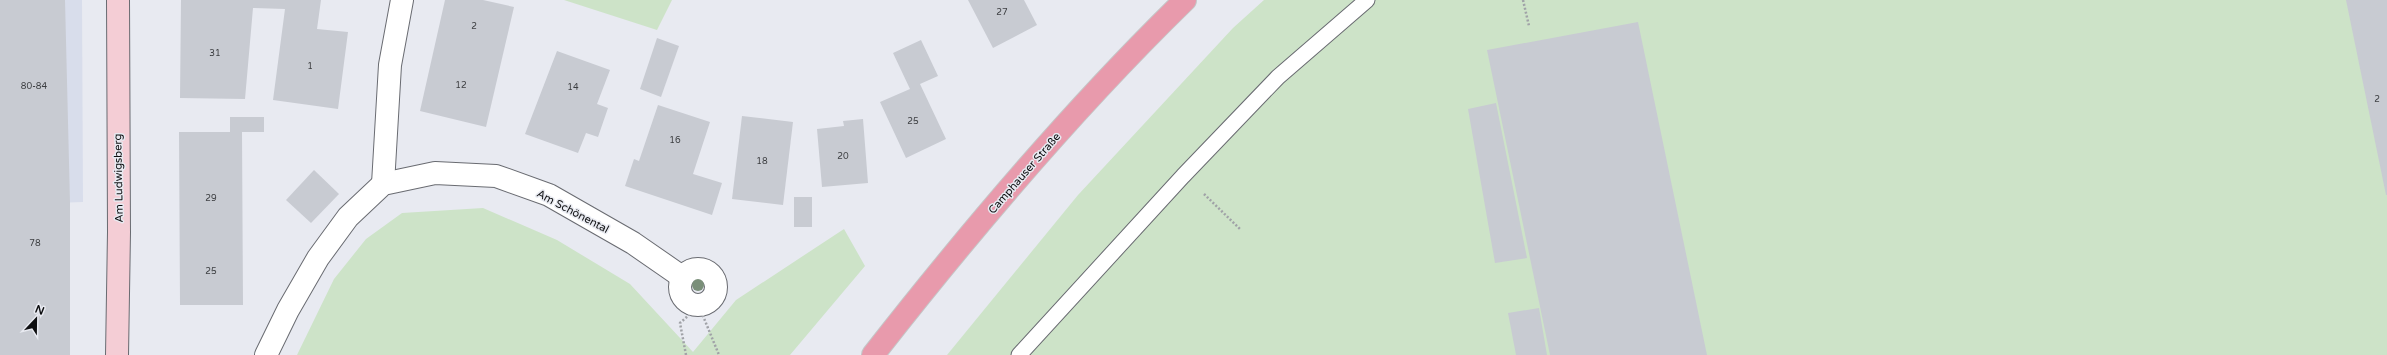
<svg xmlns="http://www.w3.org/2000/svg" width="2387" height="355" font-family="'Varela Round',sans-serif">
	<rect width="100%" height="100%" fill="#e8eaf1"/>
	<polygon fill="#d8ddeb" points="0,0 82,0 83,202 0,205"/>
	<g fill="#cde3c8">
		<polygon points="564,0 672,0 657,30"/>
		<polygon points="1264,0 2387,0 2387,355 947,355 1078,195 1233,28"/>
		<polygon points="483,208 557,240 630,284 693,352 736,300 844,229 865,266 790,355 297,355 334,279 366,239 402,213"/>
	</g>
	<g fill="#c8cbd2">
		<polygon points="0,0 65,0 70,203 70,355 0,355"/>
		<polygon points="181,0 321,0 317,29 348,32 338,109 273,100 285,9 253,8 245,99 180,98"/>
		<polygon points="445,0 483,0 514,7 486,127 420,111"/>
		<polygon points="968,0 1024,0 1037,25 993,48"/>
		<polygon points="2346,0 2387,0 2387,195 2386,195"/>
		<polygon points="1638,22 1707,355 1550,355 1487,50"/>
		<polygon points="657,38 679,46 661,97 640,89"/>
		<polygon points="921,40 938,76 920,84 946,139 906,158 880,102 910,89 893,53"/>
		<polygon points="557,51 610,70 597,104 608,108 598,137 586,133 578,153 525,134"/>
		<polygon points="1496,103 1527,258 1495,263 1468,109"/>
		<polygon points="658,105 710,122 693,174 722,183 712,215 625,186 634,159 639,161"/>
		<polygon points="742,116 793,122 783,205 732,199"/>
		<polygon points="230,117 264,117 264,132 242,132 243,305 180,305 179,132 230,132"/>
		<polygon points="863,119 868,183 822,187 817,129 844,126 843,121"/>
		<polygon points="314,170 339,194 311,223 286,200"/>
		<rect x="794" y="197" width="18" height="30"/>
		<polygon points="1539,308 1547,355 1516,355 1508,313"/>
	</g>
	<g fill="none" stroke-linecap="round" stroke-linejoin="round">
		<defs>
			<polyline id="lane" points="1019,355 1183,176 1278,77 1367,0"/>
			<g id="street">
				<polyline points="383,184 390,65 402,0"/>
				<circle cx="698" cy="287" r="18"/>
				<polyline points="266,355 288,310 318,258 348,217 383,184 435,173 496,176 549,195 633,243 682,277"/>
			</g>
			<polyline id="secondary" points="117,355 119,232 118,0"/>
			<path id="primary" d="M873,355C970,231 1072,110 1185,0"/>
		</defs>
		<use href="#lane" stroke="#696b71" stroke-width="17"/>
		<use href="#street" stroke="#696b71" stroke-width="24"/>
		<use href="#secondary" stroke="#696b71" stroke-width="24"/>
		<use href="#primary" stroke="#c5c5c6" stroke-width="24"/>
		<g stroke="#a0a2a7" stroke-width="2.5" stroke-dasharray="2 2" stroke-linecap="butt">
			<polyline points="1523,0 1529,26"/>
			<polyline points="1204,194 1241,230"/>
			<polyline points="686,355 680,323 699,306 719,355"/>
		</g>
		<use href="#lane" stroke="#fff" stroke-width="15"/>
		<use href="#street" stroke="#fff" stroke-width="22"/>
		<use href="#secondary" stroke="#f4cdd5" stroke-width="22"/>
		<use href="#primary" stroke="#e89aac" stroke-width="22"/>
	</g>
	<circle fill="#7a8f79" cx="698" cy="285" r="6"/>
	<g text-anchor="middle" stroke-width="3" stroke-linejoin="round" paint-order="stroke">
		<g font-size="9" fill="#3c3e41">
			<text x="1002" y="15">27</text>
			<text x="474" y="29">2</text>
			<text x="215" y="56">31</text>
			<text x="310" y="69">1</text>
			<text x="461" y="88">12</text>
			<text x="34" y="89">80-84</text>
			<text x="573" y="90">14</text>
			<text x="2377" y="102">2</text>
			<text x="913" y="124">25</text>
			<text x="675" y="143">16</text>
			<text x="843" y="159">20</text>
			<text x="762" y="164">18</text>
			<text x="211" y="201">29</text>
			<text x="35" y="246">78</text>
			<text x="211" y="274">25</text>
		</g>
		<g font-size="11" fill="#0e0f11" stroke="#e8eaf1">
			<text transform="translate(1024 173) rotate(-49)" y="4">Camphauser Straße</text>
			<text transform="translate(118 178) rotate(-91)" y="4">Am Ludwigsberg</text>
			<text transform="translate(573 211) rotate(28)" y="4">Am Schönental</text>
		</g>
	</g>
	<g transform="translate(36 319) rotate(22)" stroke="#e8eaf1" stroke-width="3" paint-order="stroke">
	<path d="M0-3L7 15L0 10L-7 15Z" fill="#0e0f11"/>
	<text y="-6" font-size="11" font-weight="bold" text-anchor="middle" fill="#0e0f11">N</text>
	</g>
</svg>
